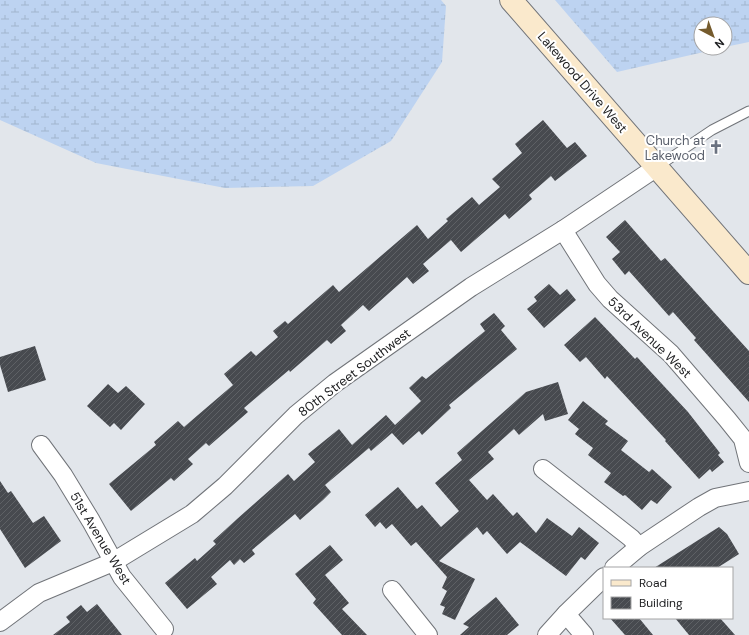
<svg xmlns="http://www.w3.org/2000/svg" width="749" height="635" font-family="'DM Sans',sans-serif">
	<defs>
		<pattern id="wetland-marsh" width="20" height="14" patternUnits="userSpaceOnUse"><rect width="20" height="14" fill="#bdd3f1"/><path d="M1 5h8M5 5V1M11 12h8M15 12V8" fill="none" stroke="#a2b5ce"/></pattern>
		<pattern id="building-hatch" width="6" height="6" patternUnits="userSpaceOnUse"><rect width="6" height="6" fill="#474a4f"/><path d="M-1 1l2-2M0 6l6-6M5 7l2-2" fill="none" stroke="#5e6165"/></pattern>
	</defs>
	<rect width="100%" height="100%" fill="#e2e6eb"/>
	<g fill="url(#wetland-marsh)">
		<polygon points="0,0 441,0 446,6 442,62 391,141 313,186 225,188 96,163 0,120"/>
		<polygon points="555,0 749,0 749,42 725,47 725,24 701,24 701,48 721,48 617,72"/>
	</g>
	<g fill="url(#building-hatch)">
		<polygon points="543,120 567,148 575,142 587,156 555,181 551,176 529,195 532,199 509,219 505,214 461,252 451,240 423,264 429,271 413,284 407,277 369,311 363,305 341,325 346,331 331,344 327,340 290,372 289,370 244,408 248,412 209,446 206,443 188,459 193,464 174,481 171,478 131,511 109,484 156,445 154,442 178,421 184,427 233,385 224,374 251,351 256,356 278,337 273,331 285,321 288,324 333,285 339,292 417,225 428,239 448,221 446,219 472,197 479,205 500,187 492,179 522,153 515,144"/>
		<polygon points="625,220 661,261 665,258 749,351 749,402 694,340 696,338 673,312 669,316 629,271 625,275 612,259 620,252 606,237"/>
		<polygon points="549,284 560,295 567,289 576,300 544,328 527,309 537,301 534,297"/>
		<polygon points="494,313 505,326 501,330 517,349 449,405 451,408 422,435 419,431 403,445 392,433 371,451 369,448 325,485 331,492 323,500 300,520 295,514 252,550 255,554 244,563 240,559 234,565 230,560 211,577 217,584 187,609 165,583 195,558 197,561 216,544 213,541 237,519 288,474 294,481 315,462 308,454 339,429 352,445 386,415 395,425 421,401 409,388 422,376 426,379 485,331 480,324"/>
		<polygon points="595,317 635,359 637,357 688,412 720,453 718,455 724,462 712,472 710,469 699,479 665,441 666,440 607,376 605,379 586,357 580,362 564,345"/>
		<polygon points="35,346 46,380 8,392 0,365 0,357"/>
		<polygon points="558,382 568,414 545,421 543,414 519,435 514,429 488,452 494,459 469,480 487,500 493,494 513,516 517,512 536,533 547,518 572,536 579,527 599,543 585,560 581,557 566,576 520,542 507,554 487,531 483,535 477,527 439,561 475,579 455,620 442,614 445,607 440,605 447,591 442,588 447,577 416,542 411,546 392,524 386,529 380,522 375,527 365,515 398,487 417,509 422,505 441,527 459,511 435,483 462,460 457,453 526,392"/>
		<polygon points="108,384 118,393 126,386 145,404 121,430 114,423 110,427 87,406"/>
		<polygon points="583,401 608,421 605,424 628,441 621,450 649,472 652,469 672,487 657,504 651,500 642,510 625,495 623,496 604,482 611,473 588,455 593,448 575,434 579,429 568,420"/>
		<polygon points="0,481 8,493 11,491 33,523 44,516 61,541 25,568 0,529"/>
		<polygon points="719,527 727,534 739,554 717,568 654,568"/>
		<polygon points="330,545 343,560 325,575 349,603 342,609 367,635 342,635 313,603 316,599 295,574"/>
		<polygon points="496,597 519,625 507,635 460,635 469,627 463,624"/>
		<polygon points="97,604 122,635 53,635 70,622 66,617 81,605 87,612"/>
		<polygon points="610,618 639,618 653,635 625,635"/>
		<polygon points="675,618 720,618 735,635 689,635"/>
	</g>
	<g fill="none" stroke-linecap="round" stroke-linejoin="round">
		<defs>
			<polyline id="lane" points="657,167 712,130 749,111"/>
			<g id="street">
				<polyline points="563,230 597,284 610,299 671,354 727,419 743,439 749,463"/>
				<polyline points="41,445 63,475 91,521 122,577 164,629"/>
				<polyline points="543,469 631,538 639,547"/>
				<polyline points="614,568 639,547 699,507 715,498 749,491"/>
				<polyline points="392,590 428,635"/>
				<polyline points="566,614 584,635"/>
				<polyline points="0,622 39,593 113,562 192,514 225,486 296,415 335,383 471,287 563,230 657,167"/>
				<polyline points="547,635 566,614 604,577"/>
			</g>
			<polyline id="secondary" points="511,0 749,273"/>
		</defs>
		<use href="#lane" stroke="#717479" stroke-width="11"/>
		<use href="#street" stroke="#717479" stroke-width="20"/>
		<use href="#secondary" stroke="#717479" stroke-width="24"/>
		<use href="#lane" stroke="#fff" stroke-width="9"/>
		<use href="#street" stroke="#fff" stroke-width="18"/>
		<use href="#secondary" stroke="#fae9cc" stroke-width="22"/>
	</g>
	<defs>
		<symbol id="church-bare" viewBox="-9 -9 18 18"><path d="M-1.2-6h2.4v3.5h3.3v2.4h-3.3V6h-2.4V-.1h-3.3v-2.4h3.3Z" fill="#6b7280" stroke="#fff" stroke-width="2.5" paint-order="stroke"/></symbol>
	</defs>
	<g fill-rule="evenodd">
		<use href="#church-bare" x="706" y="137" width="20" height="20"/>
	</g>
	<g text-anchor="middle" stroke-width="4" stroke-linejoin="round" paint-order="stroke">
		<g font-size="13" fill="#1b1c1e" stroke="#fff">
			<text transform="translate(583 82) rotate(49)" y="5">Lakewood Drive West</text>
			<text transform="translate(650 337) rotate(44)" y="5">53rd Avenue West</text>
			<text transform="translate(354 372) rotate(-37)" y="5">80th Street Southwest</text>
			<text transform="translate(101 538) rotate(59)" y="5">51st Avenue West</text>
		</g>
		<g font-size="13" fill="#5b616d" stroke="#fff" text-anchor="end">
			<text x="705" y="145">Church at<tspan x="705" dy="15">Lakewood</tspan></text>
		</g>
	</g>
	<rect x="603" y="567" width="130" height="52" fill="#ffffff" stroke="#a4a4a5"/>
	<rect x="611" y="580" width="20" height="6" fill="#fae9cc" stroke="#a4a4a5"/>
	<text x="639" y="587" font-size="12" fill="#1b1c1e">Road</text>
	<rect x="611" y="597" width="20" height="12" fill="url(#building-hatch)" stroke="#a4a4a5"/>
	<text x="639" y="607" font-size="12" fill="#1b1c1e">Building</text>
	<g transform="translate(713 36) rotate(139)"><circle r="19" fill="#ffffff" stroke="#a4a4a5"/>
	<path d="M0-3L7 15L0 10L-7 15Z" fill="#755b2d"/>
	<text y="-6" font-size="11" font-weight="bold" text-anchor="middle" fill="#1b1c1e">N</text>
	</g>
</svg>
